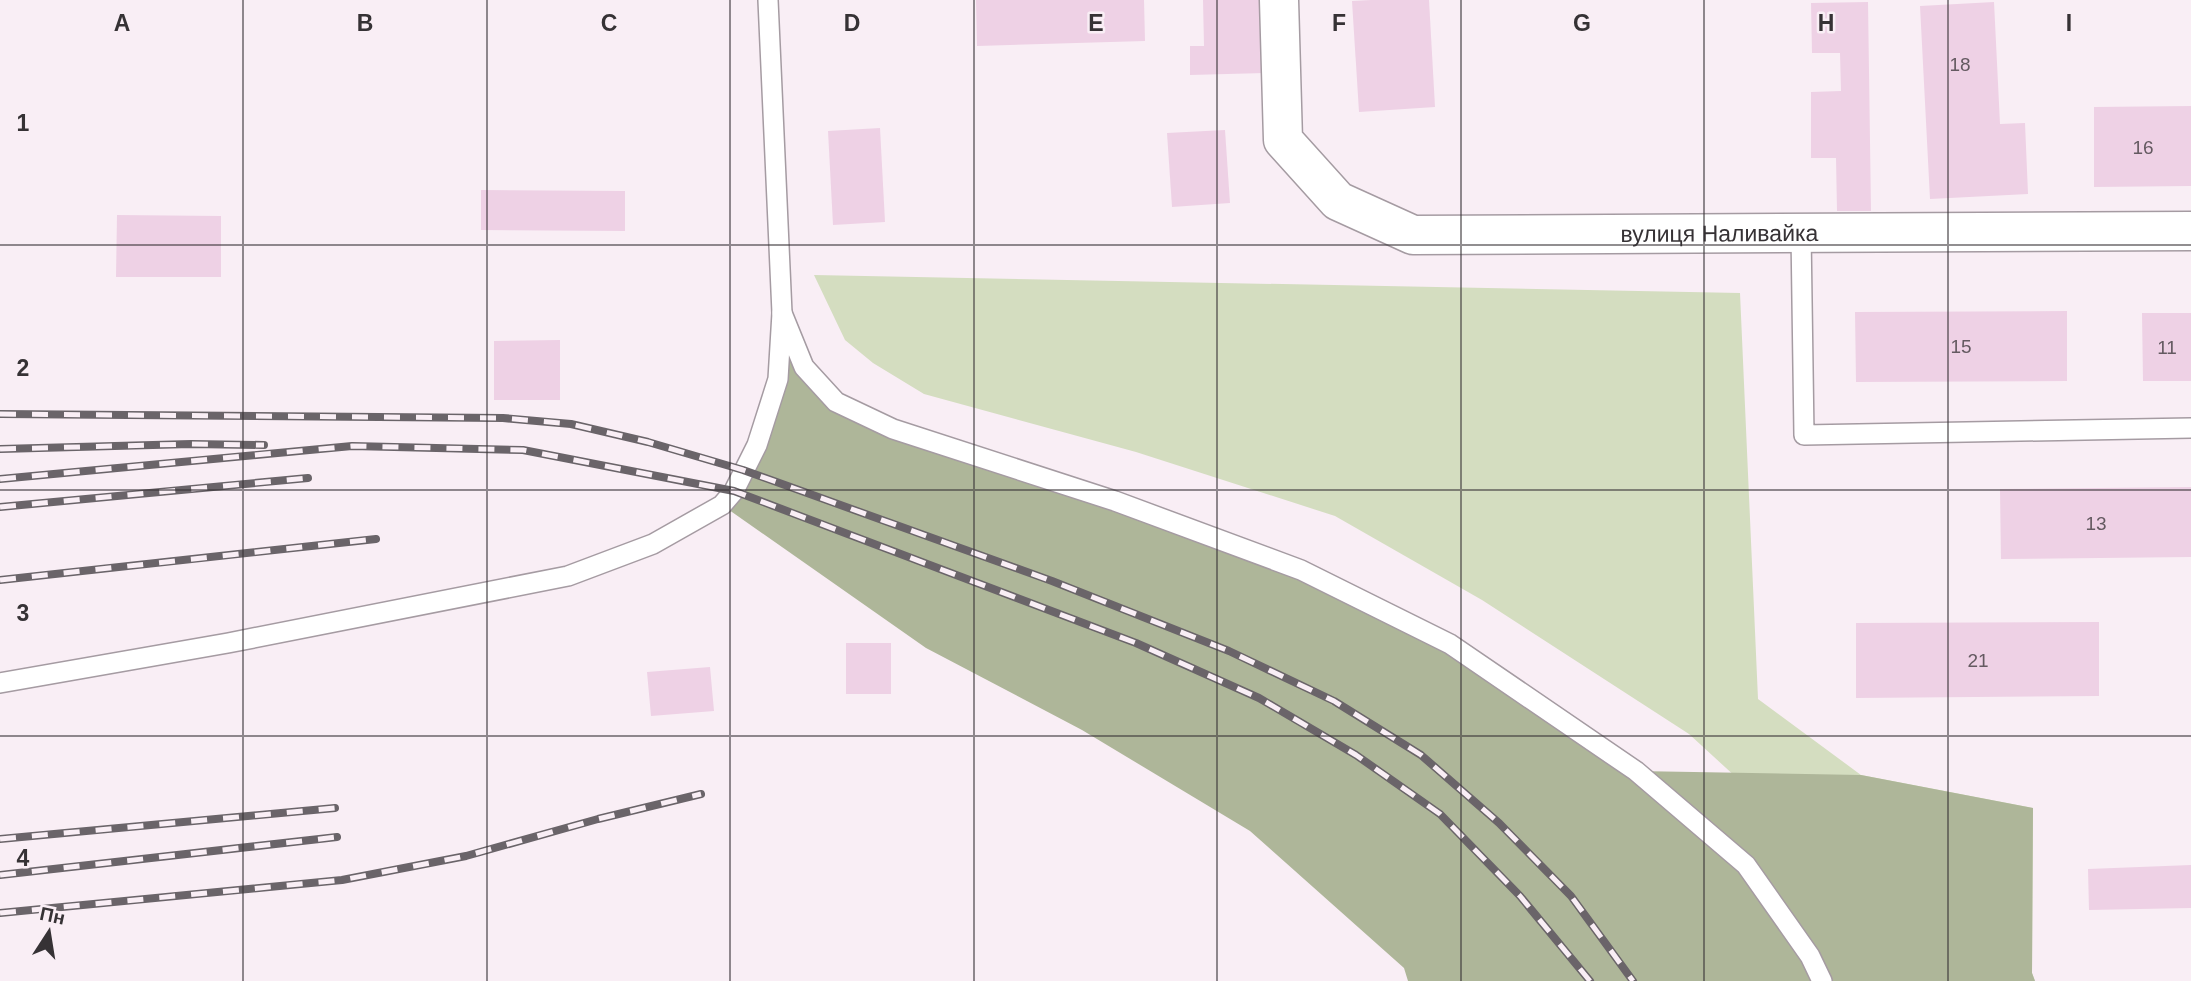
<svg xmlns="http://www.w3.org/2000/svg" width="2191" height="981" font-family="Arial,sans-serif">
	<rect width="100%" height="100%" fill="#f9eef5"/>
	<polygon fill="#d4ddc0" points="814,275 1740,293 1758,699 1861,775 2033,808 2032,973 2035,981 1811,846 1689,734 1482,600 1335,516 1136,452 924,394 873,363 845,340"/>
	<polygon fill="#aeb699" points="782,313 836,402 1301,570 1450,644 1636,771 1861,775 2033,808 2032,973 2035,981 1408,981 1404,968 1250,831 1082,730 926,648 722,505 757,445"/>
	<g fill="#eed1e5">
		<polygon points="976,0 1144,0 1145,41 977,46"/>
		<polygon points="1203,0 1263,0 1265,73 1190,75 1190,46 1204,46"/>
		<polygon points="1371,0 1429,0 1435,107 1359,112 1352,1"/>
		<polygon points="1868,2 1871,211 1837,211 1836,158 1811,158 1811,92 1841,91 1840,53 1812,53 1811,3"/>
		<polygon points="1994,2 2000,124 2025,123 2028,194 1930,199 1920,6"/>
		<polygon points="2191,106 2191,186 2094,187 2094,107"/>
		<polygon points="880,128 885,222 833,225 828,131"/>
		<polygon points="1225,130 1230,203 1172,207 1167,133"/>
		<polygon points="481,190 625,191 625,231 481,230"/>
		<polygon points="117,215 221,216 221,277 116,277"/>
		<polygon points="2067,311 2067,381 1856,382 1855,312"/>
		<polygon points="2142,313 2191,313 2191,381 2143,381"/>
		<polygon points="560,340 560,400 494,400 494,341"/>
		<polygon points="2191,487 2191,557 2001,559 2000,489"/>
		<polygon points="2099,622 2099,696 1856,698 1856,623"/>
		<rect x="846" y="643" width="45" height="51"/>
		<polygon points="710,667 714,711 651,716 647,672"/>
		<polygon points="2191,865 2191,908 2089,910 2088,869"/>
	</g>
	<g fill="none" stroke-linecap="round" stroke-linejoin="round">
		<defs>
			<g id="lane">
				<polyline points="1801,233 1804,435 2191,428"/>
				<polyline points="782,313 804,367 836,402 893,429 1115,501 1301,570 1450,644 1636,771 1746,865 1810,956 1822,981"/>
				<polyline points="0,683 228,643 568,576 653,544 722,505 734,491 757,445 778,379 782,313 768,0"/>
			</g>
			<g id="street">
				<path id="s1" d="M1279,0L1283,140L1338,201L1413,235L2191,231"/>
			</g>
		</defs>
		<use href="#lane" stroke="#a59ba2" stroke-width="22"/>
		<use href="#street" stroke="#a59ba2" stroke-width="41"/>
		<use href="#lane" stroke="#fff" stroke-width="19"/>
		<use href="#street" stroke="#fff" stroke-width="38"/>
		<defs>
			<g id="rail">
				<polyline points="0,414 503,418 571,424 648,442 743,470 1052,581 1229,651 1334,701 1421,755 1499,823 1571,896 1633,981"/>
				<polyline points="0,449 191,444 264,445"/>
				<polyline points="0,479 352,446 523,450 734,491 1136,643 1259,698 1356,755 1440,814 1520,896 1590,981"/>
				<polyline points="0,507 308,478"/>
				<polyline points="0,580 376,539"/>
				<polyline points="0,839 335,808"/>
				<polyline points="0,875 337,837"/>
				<polyline points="0,913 342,880 466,856 598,819 701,794"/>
			</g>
		</defs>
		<use href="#rail" stroke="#6a6469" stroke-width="8"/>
		<use href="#rail" stroke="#f9eef5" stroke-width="5" stroke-dasharray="16" stroke-linecap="butt"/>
	</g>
	<path fill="none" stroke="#363235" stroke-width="2" stroke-opacity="0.55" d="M243,0V981M487,0V981M730,0V981M974,0V981M1217,0V981M1461,0V981M1704,0V981M1948,0V981M0,245H2191M0,490H2191M0,736H2191"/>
	<g text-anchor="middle" stroke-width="5" stroke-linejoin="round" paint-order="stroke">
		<g font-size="19" fill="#645a61">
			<text x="1960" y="71">18</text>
			<text x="2143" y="154">16</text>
			<text x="1961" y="353">15</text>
			<text x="2167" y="354">11</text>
			<text x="2096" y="530">13</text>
			<text x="1978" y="667">21</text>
		</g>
		<g font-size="23" fill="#363235" stroke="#f9eef5">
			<text dy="8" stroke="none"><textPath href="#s1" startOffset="611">вулиця Наливайка</textPath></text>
		</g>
	</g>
	<g font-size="23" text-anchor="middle" font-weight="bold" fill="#363235" stroke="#f9eef5" stroke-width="5" stroke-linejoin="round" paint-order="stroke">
		<text x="122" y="31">A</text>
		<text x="365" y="31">B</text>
		<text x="609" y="31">C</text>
		<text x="852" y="31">D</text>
		<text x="1096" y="31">E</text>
		<text x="1339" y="31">F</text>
		<text x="1582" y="31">G</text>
		<text x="1826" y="31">H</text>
		<text x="2069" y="31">I</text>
		<text x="23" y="131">1</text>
		<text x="23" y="376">2</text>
		<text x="23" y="621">3</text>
		<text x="23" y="866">4</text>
	</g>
	<g transform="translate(49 932) rotate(12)" stroke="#f9eef5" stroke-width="5" paint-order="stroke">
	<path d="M0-5L12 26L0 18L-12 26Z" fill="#363235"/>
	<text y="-10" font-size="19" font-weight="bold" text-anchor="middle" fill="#363235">Пн</text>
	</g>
</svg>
